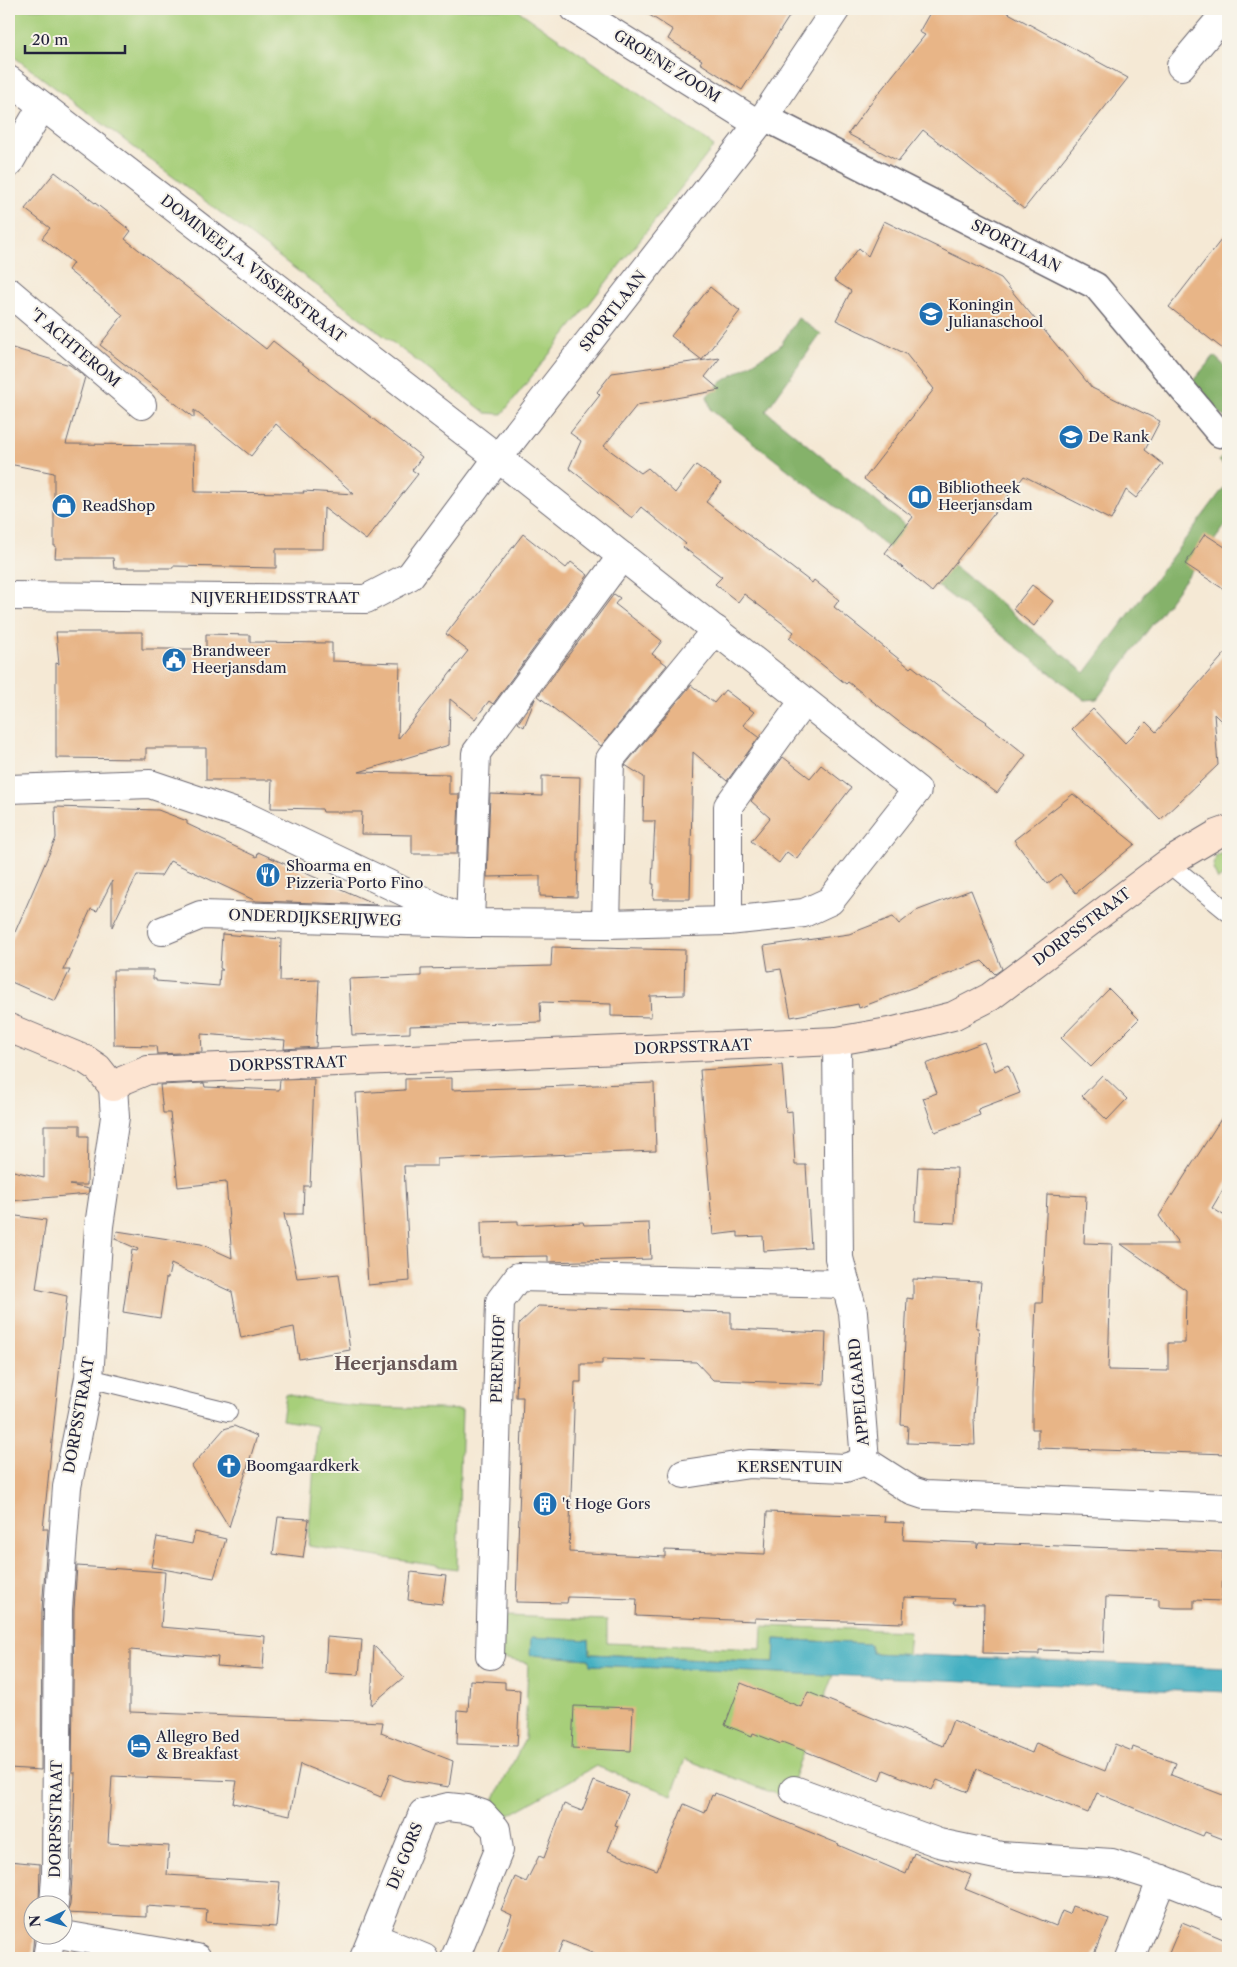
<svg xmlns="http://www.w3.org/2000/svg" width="1237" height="1967" font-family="'Libre Caslon Text',serif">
	<rect width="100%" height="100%" fill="#f7f3e8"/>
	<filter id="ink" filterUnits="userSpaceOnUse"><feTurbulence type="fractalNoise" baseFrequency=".02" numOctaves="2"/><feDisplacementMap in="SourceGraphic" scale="10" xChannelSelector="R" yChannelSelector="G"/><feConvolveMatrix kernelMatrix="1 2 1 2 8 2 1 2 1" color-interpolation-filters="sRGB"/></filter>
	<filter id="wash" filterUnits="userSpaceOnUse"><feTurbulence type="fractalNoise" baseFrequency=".0096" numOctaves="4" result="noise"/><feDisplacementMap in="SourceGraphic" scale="20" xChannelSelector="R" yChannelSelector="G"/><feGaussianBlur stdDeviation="1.12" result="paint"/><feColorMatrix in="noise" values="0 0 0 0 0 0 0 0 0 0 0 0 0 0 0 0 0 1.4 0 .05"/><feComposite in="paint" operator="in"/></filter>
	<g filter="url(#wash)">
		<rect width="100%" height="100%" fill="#f5e9d5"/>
		<g fill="#a7cf7a" stroke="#64785a">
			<polygon points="9,9 516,9 714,146 502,414 486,413 9,53"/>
			<polygon points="1228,851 1228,872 1218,880 1213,869 1216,856"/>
			<path d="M286,1394C343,1410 404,1407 462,1410L457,1569L308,1546L317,1426L282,1420Z"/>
			<polygon points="505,1616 607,1620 607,1643 761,1649 762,1626 910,1631 908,1655 871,1653 870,1644 775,1639 774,1662 590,1654 589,1640 531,1655 590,1659 590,1665 833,1675 786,1798 685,1759 672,1795 596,1766 504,1818 494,1800 525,1739 528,1663 502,1658"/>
		</g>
		<g fill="#85b26a" stroke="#546a52">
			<polygon points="798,318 821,334 766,411 1085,673 1228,482 1228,522 1097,699 1085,700 711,410 707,396 720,383 780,346"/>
			<polygon points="1214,356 1228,369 1228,419 1186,389"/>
			<polygon points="1228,448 1228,469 1219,461"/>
		</g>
		<polygon fill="#44b0c2" stroke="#33697e" points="531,1637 589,1640 590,1654 774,1662 775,1639 870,1644 872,1653 1228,1668 1228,1692 590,1665 589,1659 530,1655"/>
		<g id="blocks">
			<g fill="#e8b587">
				<polygon points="640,9 794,9 742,90 700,63 702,60 668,39 673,30"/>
				<polygon points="932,9 1001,9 1128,78 1024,209 923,130 898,161 848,134 869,105 925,35 919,32"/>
				<polygon points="55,172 131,231 125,239 266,349 273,341 422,457 412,470 418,474 366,540 324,508 323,549 276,549 276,568 173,566 173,568 114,568 113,558 55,558 56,546 54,546 54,473 9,464 9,347 70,365 85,377 66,444 194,445 195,492 304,493 303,491 354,494 276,424 251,456 194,410 194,418 100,345 123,315 68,270 73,263 42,238 50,228 25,209"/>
				<polygon points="884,221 1001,278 1092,388 1160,421 1145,450 1163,464 1136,498 1126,490 1111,520 1024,476 932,592 885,553 913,517 864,479 934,389 906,354 836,320 851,291 834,280 859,248 868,256"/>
				<polygon points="1228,231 1228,353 1169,307"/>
				<polygon points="710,287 740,311 702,360 671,336"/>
				<polygon points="720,358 705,377 720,390 637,405 604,446 641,473 648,468 675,493 696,465 721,483 706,502 812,583 814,580 839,600 834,607 910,668 912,666 964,707 987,722 986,723 1026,755 997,793 903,725 848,682 846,684 789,638 794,632 744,594 738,602 715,584 722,577 683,547 686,544 641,507 632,518 569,468 581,441 570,433 600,395 597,392 612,373"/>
				<polygon points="523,534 566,568 571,562 588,575 493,704 489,701 475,719 450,699 449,745 359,772 449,774 449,794 459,794 457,854 412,854 412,835 361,834 362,812 323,812 322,809 271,808 272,780 206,780 206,748 146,748 146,759 56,758 56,663 59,664 56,632 142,632 142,649 206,649 206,634 250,635 250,642 332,643 332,661 400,663 398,739 468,651 446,634"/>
				<polygon points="1205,534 1228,549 1228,592 1185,564"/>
				<polygon points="1032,585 1053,601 1034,626 1013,609"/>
				<polygon points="614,594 620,598 615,604 662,641 652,654 667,665 601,746 538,696"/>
				<polygon points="1228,650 1228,728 1214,714 1218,765 1160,820 1072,729 1093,709 1125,743 1146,722 1156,732"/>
				<polygon points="691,685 714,703 725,690 754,712 743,725 759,737 727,781 693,752 690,899 653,899 654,884 652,884 655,821 643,821 644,777 625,765"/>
				<polygon points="535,699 524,727 518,723"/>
				<polygon points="783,757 810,778 821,765 851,788 796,859 787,852 779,863 751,841 770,818 751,801"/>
				<polygon points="542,776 580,777 577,897 540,896 540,876 487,877 490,794 542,796"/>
				<polygon points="1073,794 1135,844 1076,893 1060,874 1047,884 1014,840"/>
				<polygon points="55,807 158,810 187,821 187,824 257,857 258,852 377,905 256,901 170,861 161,876 137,875 112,927 112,881 97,911 91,909 63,970 70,970 55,1001 9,981 9,946 56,838"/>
				<polygon points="971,890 1002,969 995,974 982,961 859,1008 858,1004 791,1017 781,969 768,971 764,946 849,934 893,917 899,924 916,911"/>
				<polygon points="222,934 281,939 280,981 319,980 316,1047 284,1049 285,1040 201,1034 202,1052 157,1054 156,1046 114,1045 113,970 153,970 153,979 156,979 156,981 219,986 220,970 223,970 220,968"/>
				<polygon points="552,947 685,950 684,995 650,996 651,1017 611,1016 611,1004 540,1002 541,1022 410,1026 410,1033 352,1035 349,979 421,976 421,969 551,966"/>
				<polygon points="1109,989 1139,1019 1091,1067 1061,1038"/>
				<polygon points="984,1042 995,1071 1008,1065 1020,1093 978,1109 980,1115 935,1132 923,1098 937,1093 926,1064"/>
				<polygon points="782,1065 786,1112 792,1111 795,1165 806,1165 811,1248 764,1251 763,1236 738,1237 738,1232 713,1235 700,1070"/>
				<polygon points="1102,1075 1127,1099 1107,1120 1082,1096"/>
				<polygon points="452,1078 452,1090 654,1083 656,1151 437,1159 437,1166 404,1166 410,1281 368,1285 356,1093 405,1090 405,1079"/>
				<polygon points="314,1079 310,1186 304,1186 303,1214 284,1214 297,1278 339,1274 350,1350 299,1359 294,1327 241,1338 232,1292 171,1264 168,1278 166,1278 160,1318 123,1312 132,1250 137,1251 138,1249 115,1239 117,1231 201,1244 232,1258 226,1182 178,1187 170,1113 163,1113 160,1085 204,1083 205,1087 279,1090 280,1080"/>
				<polygon points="1228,1108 1228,1181 1212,1208 1228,1218 1228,1454 1038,1448 1038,1429 1032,1429 1032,1395 1036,1303 1042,1303 1047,1194 1086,1196 1084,1243 1112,1244 1108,1370 1168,1371 1168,1343 1185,1343 1186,1290 1121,1244 1179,1244 1159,1216"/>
				<polygon points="44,1125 80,1125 80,1136 88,1136 87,1185 70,1185 89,1189 88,1194 9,1201 9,1170 44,1178"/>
				<polygon points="918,1167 957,1168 955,1223 915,1221"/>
				<polygon points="9,1215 46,1220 36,1289 67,1296 43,1529 48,1529 42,1609 41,1770 9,1768"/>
				<polygon points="518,1221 518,1225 583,1222 584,1225 649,1223 651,1259 548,1262 548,1256 482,1257 481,1222"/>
				<polygon points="913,1279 981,1282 976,1328 978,1328 979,1337 974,1418 975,1445 907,1443 908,1426 901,1425 907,1298 913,1299"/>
				<polygon points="538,1306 731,1312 731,1329 826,1333 824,1384 713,1380 696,1362 602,1359 602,1364 581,1364 581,1382 575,1382 569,1552 665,1557 665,1550 765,1554 767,1512 885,1516 884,1522 904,1523 903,1540 977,1543 977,1548 979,1543 1223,1552 1222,1601 1194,1600 1194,1608 1176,1608 1159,1607 1159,1599 1106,1597 1104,1652 1039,1650 1039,1654 983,1653 984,1605 953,1604 955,1599 904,1597 903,1623 755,1618 755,1621 636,1616 637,1599 568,1597 567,1603 516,1602 523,1397 516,1397 519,1324"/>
				<polygon points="234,1426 257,1436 229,1527 192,1466 224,1429"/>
				<polygon points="278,1517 309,1519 303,1558 273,1554"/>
				<polygon points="195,1532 226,1539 214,1578 151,1567 157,1537 192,1544"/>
				<polygon points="77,1566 165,1572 161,1627 265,1636 263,1669 217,1666 218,1657 130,1650 130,1712 383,1722 381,1733 453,1761 449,1787 404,1780 390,1774 381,1797 300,1764 290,1815 233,1803 237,1781 112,1776 108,1843 169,1846 167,1875 280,1882 276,1927 206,1922 207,1910 146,1906 146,1917 67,1913 70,1905 72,1878 75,1772 72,1772 74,1610"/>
				<polygon points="411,1572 446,1576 442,1604 408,1600"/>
				<polygon points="327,1637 362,1640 359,1675 325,1673"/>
				<polygon points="374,1646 404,1677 371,1705"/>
				<polygon points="470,1680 505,1682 505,1689 520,1690 517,1746 457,1744 458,1710 468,1711"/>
				<polygon points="741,1683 801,1707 808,1692 943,1746 953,1720 1032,1753 1036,1743 1105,1771 1115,1744 1132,1751 1133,1747 1176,1763 1171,1775 1228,1797 1228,1841 1205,1832 1203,1836 1097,1793 1088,1813 977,1769 968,1792 937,1780 932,1790 884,1770 880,1781 782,1742 781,1744 753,1733 752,1736 725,1725"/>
				<polygon points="574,1706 633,1708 631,1751 572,1748"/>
				<polygon points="594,1781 628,1794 615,1825 618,1826 608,1851 657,1870 684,1804 705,1813 712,1795 714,1796 715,1793 839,1844 838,1845 906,1874 914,1853 971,1875 965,1889 1056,1926 1062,1911 1069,1914 1072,1906 1109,1919 1092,1958 604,1958 563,1941 556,1958 496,1958 512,1915 501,1910 515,1877 526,1882 539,1856 544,1858 564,1804 582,1811"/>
				<polygon points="9,1861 40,1864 39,1904 32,1904 34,1934 32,1958 9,1958"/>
				<polygon points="1182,1922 1228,1941 1228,1958 1167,1958"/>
			</g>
		</g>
	</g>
	<g filter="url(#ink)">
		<use href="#blocks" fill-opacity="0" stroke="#6c6871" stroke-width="1"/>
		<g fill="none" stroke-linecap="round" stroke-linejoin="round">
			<defs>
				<g id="service">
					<polyline points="1168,863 1228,912"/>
					<polyline points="89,1378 228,1412"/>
				</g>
				<polyline id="pedestrian" points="764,117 1096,286 1220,434"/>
				<g id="minor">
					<polyline points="575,9 758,124"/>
					<polyline points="1181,66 1228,10"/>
					<polyline points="9,80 498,458 764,117 836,9"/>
					<polyline points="9,163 42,106"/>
					<polyline points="9,292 142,405"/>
					<polyline points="9,596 366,599 410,576 498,458 917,790 830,901 804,913 728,921 606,924 470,923 245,816 150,784 9,789"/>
					<polyline points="728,921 728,806 804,701"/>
					<polyline points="606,924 610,759 716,630"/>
					<polyline points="162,931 201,915 470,923 476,753 622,556"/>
					<polyline points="837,1041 839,1258 853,1312 865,1461 912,1491 924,1495 1228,1508"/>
					<polyline points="684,1474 749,1464 845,1468 865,1461"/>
					<polyline points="490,1655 500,1301 518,1277 846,1284"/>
					<polyline points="794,1790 939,1843 1001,1856 1112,1863 1162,1879 1228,1905"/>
					<polyline points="58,1934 197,1958"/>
					<polyline points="373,1937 424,1958"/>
					<polyline points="364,1958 423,1813 448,1807 467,1809 482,1814 496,1829 499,1850 455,1958"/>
					<polyline points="1130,1958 1162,1879"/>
				</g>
				<g id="tertiary">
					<polyline points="54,1904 56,1877 58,1609 67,1487 89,1378 99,1226 115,1117 113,1087"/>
					<polyline points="47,1958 51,1934"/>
				</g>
				<polyline id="secondary" points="9,1028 86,1060 98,1068 113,1087 124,1080 148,1070 837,1041 894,1031 953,1016 990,997 1168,863 1217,834 1228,830"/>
			</defs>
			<use href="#service" stroke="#6c6871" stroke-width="20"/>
			<use href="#pedestrian" stroke="#6c6871" stroke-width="29"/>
			<use href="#minor" stroke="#6c6871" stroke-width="30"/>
			<use href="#tertiary" stroke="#6c6871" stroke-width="30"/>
			<use href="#secondary" stroke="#6c6871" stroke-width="30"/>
			<use href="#service" stroke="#fff" stroke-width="18"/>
			<use href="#pedestrian" stroke="#fff" stroke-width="26"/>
			<use href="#minor" stroke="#fff" stroke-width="28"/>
			<use href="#tertiary" stroke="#fff" stroke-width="28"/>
			<use href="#secondary" stroke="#fde4d1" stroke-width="28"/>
		</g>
	</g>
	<defs>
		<symbol id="school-disc" viewBox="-11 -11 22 22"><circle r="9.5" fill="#1f6fb2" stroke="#f7f3e8"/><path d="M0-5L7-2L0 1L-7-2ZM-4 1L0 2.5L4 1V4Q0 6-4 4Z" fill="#fff"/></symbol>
		<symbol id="library-disc" viewBox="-11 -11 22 22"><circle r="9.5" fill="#1f6fb2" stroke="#f7f3e8"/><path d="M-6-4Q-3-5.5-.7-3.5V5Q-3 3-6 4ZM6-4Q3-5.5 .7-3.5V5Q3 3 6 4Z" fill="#fff"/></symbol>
		<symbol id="shop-disc" viewBox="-11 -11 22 22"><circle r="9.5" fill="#1f6fb2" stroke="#f7f3e8"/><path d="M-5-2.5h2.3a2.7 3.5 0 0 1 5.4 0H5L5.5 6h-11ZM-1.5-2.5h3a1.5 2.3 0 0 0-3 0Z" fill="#fff"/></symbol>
		<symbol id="civic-disc" viewBox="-11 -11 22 22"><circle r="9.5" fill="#1f6fb2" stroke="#f7f3e8"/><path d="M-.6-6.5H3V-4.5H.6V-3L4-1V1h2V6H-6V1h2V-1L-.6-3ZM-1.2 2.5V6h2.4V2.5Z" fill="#fff"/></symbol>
		<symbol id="restaurant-disc" viewBox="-11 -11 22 22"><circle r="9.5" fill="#1f6fb2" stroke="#f7f3e8"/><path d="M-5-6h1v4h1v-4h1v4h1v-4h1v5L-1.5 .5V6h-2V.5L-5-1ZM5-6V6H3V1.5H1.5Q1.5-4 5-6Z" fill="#fff"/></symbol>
		<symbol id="church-disc" viewBox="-11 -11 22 22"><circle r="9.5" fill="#1f6fb2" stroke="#f7f3e8"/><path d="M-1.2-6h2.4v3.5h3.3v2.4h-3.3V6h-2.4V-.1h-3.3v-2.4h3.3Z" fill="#fff"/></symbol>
		<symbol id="building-disc" viewBox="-11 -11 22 22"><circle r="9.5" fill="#1f6fb2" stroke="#f7f3e8"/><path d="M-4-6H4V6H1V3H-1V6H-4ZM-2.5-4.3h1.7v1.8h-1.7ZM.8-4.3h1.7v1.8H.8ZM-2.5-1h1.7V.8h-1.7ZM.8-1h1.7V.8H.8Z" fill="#fff"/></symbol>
		<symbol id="hotel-disc" viewBox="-11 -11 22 22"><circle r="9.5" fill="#1f6fb2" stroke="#f7f3e8"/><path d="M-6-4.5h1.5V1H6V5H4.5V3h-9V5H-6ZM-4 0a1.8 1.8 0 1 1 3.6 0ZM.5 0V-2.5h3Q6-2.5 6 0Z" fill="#fff"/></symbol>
	</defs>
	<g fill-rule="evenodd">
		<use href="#school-disc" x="917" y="300" width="28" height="28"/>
		<use href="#school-disc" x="1057" y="423" width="28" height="28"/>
		<use href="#library-disc" x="906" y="483" width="28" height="28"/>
		<use href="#shop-disc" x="50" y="492" width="28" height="28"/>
		<use href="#civic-disc" x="160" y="646" width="28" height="28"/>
		<use href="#restaurant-disc" x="254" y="861" width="28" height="28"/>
		<use href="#church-disc" x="215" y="1452" width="28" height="28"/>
		<use href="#building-disc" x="531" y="1490" width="28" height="28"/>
		<use href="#hotel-disc" x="125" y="1732" width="28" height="28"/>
	</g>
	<g text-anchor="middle" stroke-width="4" stroke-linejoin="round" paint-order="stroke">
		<g font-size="15" fill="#22223b" stroke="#f7f3e8">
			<text transform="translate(667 66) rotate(32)" y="5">GROENE ZOOM</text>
			<text transform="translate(1016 246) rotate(27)" y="5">SPORTLAAN</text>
			<text transform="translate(253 269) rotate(38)" y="5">DOMINEE J.A. VISSERSTRAAT</text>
			<text transform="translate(613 311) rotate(-52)" y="5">SPORTLAAN</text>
			<text transform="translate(75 348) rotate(40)" y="5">'T ACHTEROM</text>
			<text x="275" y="603">NIJVERHEIDSSTRAAT</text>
			<text transform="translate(315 918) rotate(2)" y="5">ONDERDIJKSERIJWEG</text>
			<text transform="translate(1082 927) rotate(-37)" y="5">DORPSSTRAAT</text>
			<text transform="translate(693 1047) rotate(-2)" y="5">DORPSSTRAAT</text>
			<text transform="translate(288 1064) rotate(-2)" y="5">DORPSSTRAAT</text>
			<text transform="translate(498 1359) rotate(-88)" y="5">PERENHOF</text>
			<text transform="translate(859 1392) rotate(-95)" y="5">APPELGAARD</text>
			<text transform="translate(79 1415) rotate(-80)" y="5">DORPSSTRAAT</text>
			<text x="790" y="1472">KERSENTUIN</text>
			<text transform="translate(56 1819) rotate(-89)" y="5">DORPSSTRAAT</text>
			<text transform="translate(405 1856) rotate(-68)" y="5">DE GORS</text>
		</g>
		<g font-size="15" fill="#22223b" stroke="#f7f3e8" text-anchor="start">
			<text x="948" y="310">Koningin<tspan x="948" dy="17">Julianaschool</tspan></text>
			<text x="1088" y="442">De Rank</text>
			<text x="938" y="493">Bibliotheek<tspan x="938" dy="17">Heerjansdam</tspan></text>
			<text x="82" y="511">ReadShop</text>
			<text x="192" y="656">Brandweer<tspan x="192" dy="17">Heerjansdam</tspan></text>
			<text x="286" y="871">Shoarma en<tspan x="286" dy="17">Pizzeria Porto Fino</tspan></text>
			<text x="246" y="1471">Boomgaardkerk</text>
			<text x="562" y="1509">'t Hoge Gors</text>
			<text x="156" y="1742">Allegro Bed<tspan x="156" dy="17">&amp; Breakfast</tspan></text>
		</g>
		<g font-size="18" font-weight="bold" fill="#675556" stroke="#f7f3e8">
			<text x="396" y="1370">Heerjansdam</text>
		</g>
	</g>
	<rect width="1237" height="1967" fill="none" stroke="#f7f3e8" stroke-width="30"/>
	<g transform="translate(48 1920) rotate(265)"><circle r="24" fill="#f7f3e8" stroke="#a29fa3"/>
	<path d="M0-4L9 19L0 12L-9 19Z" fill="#1f6fb2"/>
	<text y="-8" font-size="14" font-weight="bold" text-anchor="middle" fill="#22223b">N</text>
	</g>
	<path d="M25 45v8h100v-8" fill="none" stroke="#22223b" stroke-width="2.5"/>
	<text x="32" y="45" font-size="15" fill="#22223b" stroke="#f7f3e8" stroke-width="4" paint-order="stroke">20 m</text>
</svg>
